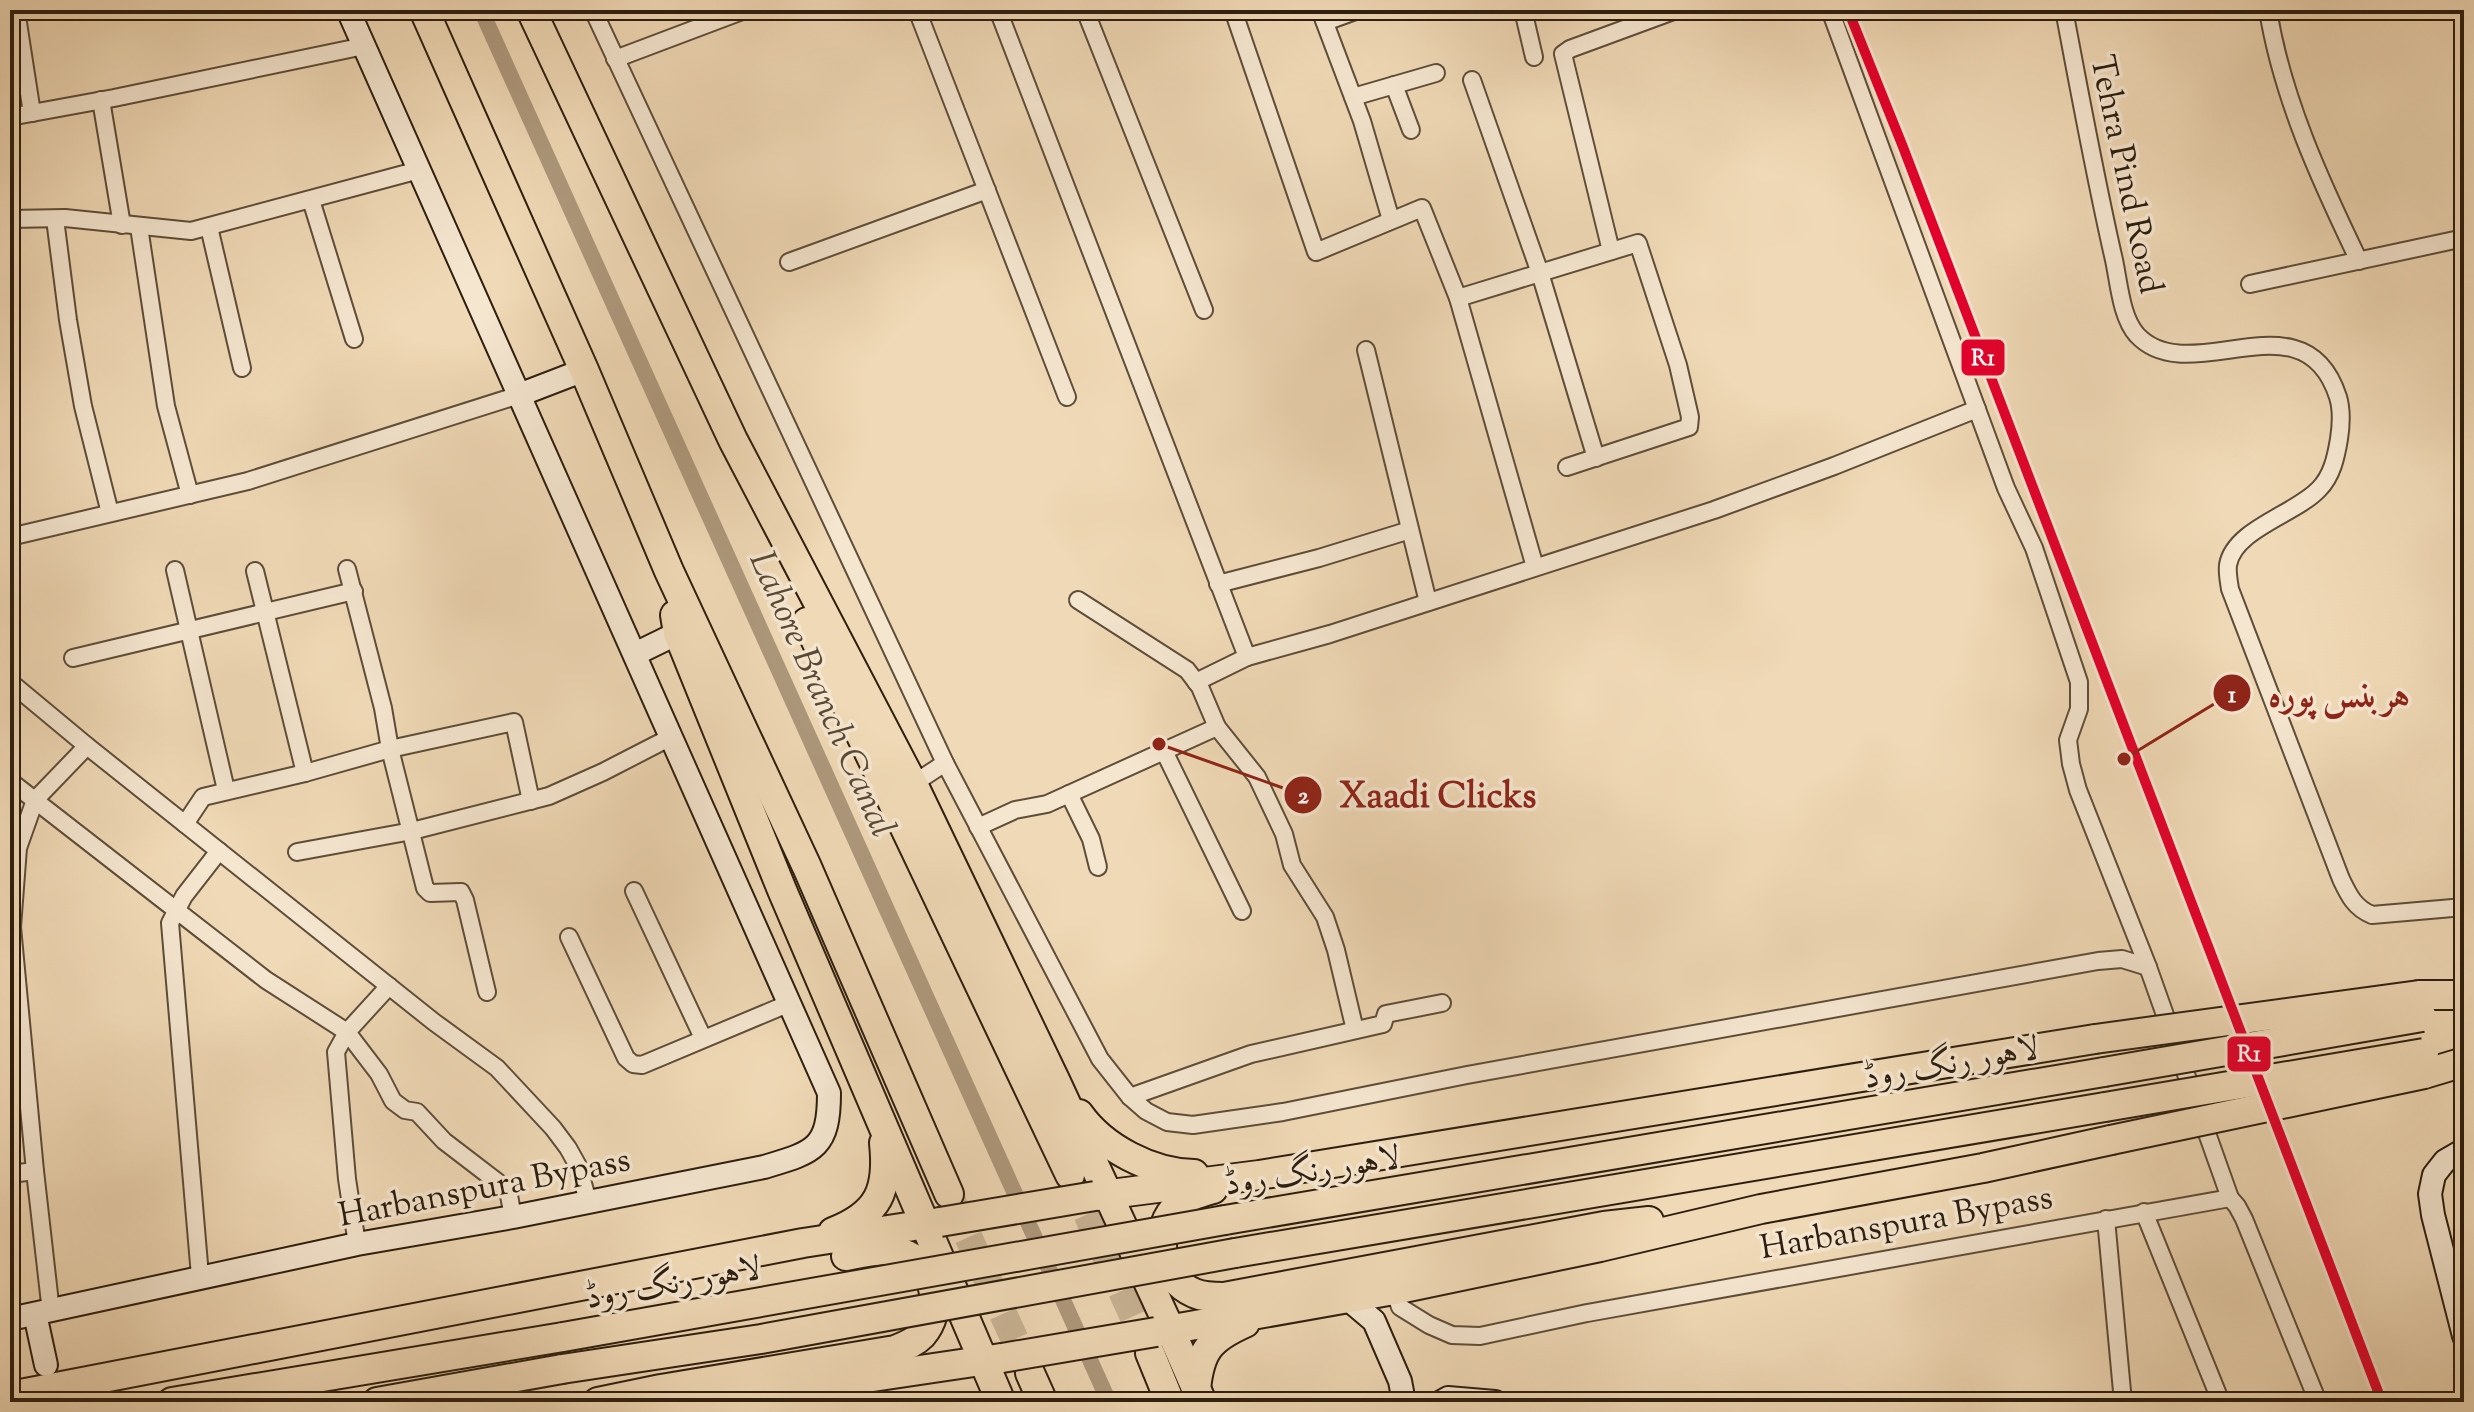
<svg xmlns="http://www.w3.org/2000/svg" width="2474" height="1412" font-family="'Sorts Mill Goudy',Amiri,serif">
	<rect width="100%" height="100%" fill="#f0d9b6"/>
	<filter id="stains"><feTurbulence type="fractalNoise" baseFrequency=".0025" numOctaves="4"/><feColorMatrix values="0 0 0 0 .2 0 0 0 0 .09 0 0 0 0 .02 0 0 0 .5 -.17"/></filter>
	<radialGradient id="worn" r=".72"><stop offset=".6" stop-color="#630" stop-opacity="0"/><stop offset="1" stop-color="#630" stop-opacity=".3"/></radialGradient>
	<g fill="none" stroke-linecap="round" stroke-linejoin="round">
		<polyline stroke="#ae997d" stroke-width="16" points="481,10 1109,1402"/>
		<g stroke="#c9b495" stroke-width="28" stroke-dasharray="28 14" stroke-linecap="butt">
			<polyline points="1070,1176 1150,1353"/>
			<polyline points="951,1199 1030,1373"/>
		</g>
		<defs>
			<g id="street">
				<polyline points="16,10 32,113"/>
				<polyline points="593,10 945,763 1100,1059 1130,1097 1146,1111 1167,1122 1193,1125 1283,1112 1467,1075 2098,961 2122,959 2148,967"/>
				<polyline points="917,10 1067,397"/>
				<polyline points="998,10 1247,657 1330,634 1714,510 1834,466 1977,409"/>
				<polyline points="1085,10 1204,310"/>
				<polyline points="1233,10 1316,252 1422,208 1458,298 1535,567"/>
				<polyline points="1320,10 1362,121 1391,220"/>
				<polyline points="1523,10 1534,57"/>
				<polyline points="1830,10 2006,488 2034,548 2079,682 2079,709 2068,740 2071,764 2078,790 2148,967 2230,1198 2237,1206 2244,1219 2318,1402"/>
				<path d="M2064,10C2080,94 2095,177 2114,260C2119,283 2121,317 2137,335C2190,392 2304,291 2338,397C2342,410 2341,426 2339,439C2336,457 2332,476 2319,489C2296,514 2234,529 2228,565C2227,573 2229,582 2230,589L2341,879C2349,896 2355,908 2372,915L2464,907"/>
				<path d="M2268,10C2282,98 2321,182 2359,261"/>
				<polyline points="1325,22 1358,10"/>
				<polyline points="615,59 745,10"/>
				<polyline points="1472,80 1540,273 1596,458"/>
				<polyline points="1394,85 1411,130"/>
				<polyline points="1353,97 1436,73"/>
				<polyline points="101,100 122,225"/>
				<polyline points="10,117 114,98 364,46"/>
				<polyline points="311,200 354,339"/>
				<polyline points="10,219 65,218 191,231 419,170"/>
				<polyline points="55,219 68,320 83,406 110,513"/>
				<polyline points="139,227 166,406 190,495"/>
				<polyline points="209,227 242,368"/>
				<polyline points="1611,251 1563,54 1570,49 1676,10"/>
				<polyline points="789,262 987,190"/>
				<polyline points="2250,284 2464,238"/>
				<polyline points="1458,298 1638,243 1678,365 1690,417 1689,427 1567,467"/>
				<polyline points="1366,350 1428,602"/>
				<polyline points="10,537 248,481 519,395"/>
				<polyline points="347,569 383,708 390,749 425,888 430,893 461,892 465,900 487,992"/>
				<polyline points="175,570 226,790"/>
				<polyline points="255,571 305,773"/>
				<polyline points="1218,584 1319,558 1410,530"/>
				<polyline points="1078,600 1187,670 1200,687 1217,727"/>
				<polyline points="73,658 354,591"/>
				<polyline points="10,682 87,746 434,1022 497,1068 553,1128 568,1148 578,1166 588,1201"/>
				<polyline points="1196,682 1247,657"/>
				<polyline points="1164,751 1242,911"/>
				<polyline points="10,781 266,980 347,1032 379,1074 393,1101 405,1110 417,1112 444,1141 508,1190 513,1217"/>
				<polyline points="913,784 945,763"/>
				<polyline points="1069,794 1091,839 1098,867"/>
				<polyline points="185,824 203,797 305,773 390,749 514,722 531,801"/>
				<polyline points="978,827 1015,810 1047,804 1217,727 1257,777 1284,834 1292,865 1325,917 1336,950 1355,1030"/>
				<polyline points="297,852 412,831 549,796 603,772 671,737"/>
				<polyline points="634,891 703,1038"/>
				<polyline points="569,937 626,1058 633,1064 642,1065 790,1003"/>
				<polyline points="1130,1097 1251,1054 1383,1024 1386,1014 1442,1003"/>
				<polyline points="10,1174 35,1171"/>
				<polyline points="2144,1212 2221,1402"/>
				<polyline points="2106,1219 2123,1402"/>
				<polyline points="357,1244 347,1179 336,1052 347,1032 389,986"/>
				<polyline points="200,1276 170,923 184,896 219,851"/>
				<polyline points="1394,1290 1400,1307 1429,1325 1452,1335 1480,1336 1587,1313 2230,1198"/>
				<polyline points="51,1312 35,1171 12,927 18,848 35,800 87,746"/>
			</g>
			<g id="secondary">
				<polyline points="519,395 584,370"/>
				<polyline points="635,654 678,633"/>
				<polyline points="2464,1150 2445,1161 2434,1175 2430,1194 2433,1215 2464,1336"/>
				<polyline points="1348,1299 1374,1321 1400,1381 1404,1402"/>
				<polyline points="35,1314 46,1365"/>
				<path d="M10,1319L357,1244L513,1217L764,1167C814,1152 829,1149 829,1093L348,10"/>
				<polyline points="1441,1402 1448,1398 1495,1402"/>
			</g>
			<g id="highway">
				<polyline points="424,10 584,370 669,571 807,867 949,1194"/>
				<polyline points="531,10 733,440 913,784 1056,1082 1170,1329 1202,1402"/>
				<polyline points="675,615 678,633 782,890 1001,1402"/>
				<polyline points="807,622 1070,1175"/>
				<polyline points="2419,995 2464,995"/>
				<polyline points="2424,1074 2464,1062"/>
				<path d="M1079,1114C1103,1148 1151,1173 1194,1174"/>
				<path d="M1213,1189C1199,1193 1184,1197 1174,1209C1152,1235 1161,1279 1194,1293C1203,1297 1214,1297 1224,1297L1604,1226L1649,1221"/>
				<polyline points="1095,1196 1259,1175 2095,1039"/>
				<polyline points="1225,1220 2104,1072"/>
				<path d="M833,1232C879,1214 889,1190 884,1143"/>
				<polyline points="1235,1253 2105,1107"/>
				<polyline points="1156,1332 1394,1290 1600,1247 1761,1209 1983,1168 2111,1140"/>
				<polyline points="1150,1353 1170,1402"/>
				<polyline points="1030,1373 1043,1402"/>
				<path d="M1196,1389C1200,1351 1209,1339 1245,1323"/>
				<polyline points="10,1396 803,1243 940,1222"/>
				<polyline points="172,1402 563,1337"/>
				<polyline points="377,1402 562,1369"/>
				<path d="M598,1402L661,1389L895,1350C905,1346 914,1343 922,1335C943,1311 937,1269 907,1255C888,1246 866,1252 846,1256"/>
				<polyline points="704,1402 1001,1358"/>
			</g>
		</defs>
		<use href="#street" stroke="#5e4d39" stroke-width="20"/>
		<use href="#secondary" stroke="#2d1e0f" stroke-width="26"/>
		<use href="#highway" stroke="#2d1e0f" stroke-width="32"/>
		<use href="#street" stroke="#f5e6d0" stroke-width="16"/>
		<use href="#secondary" stroke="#f5e6d0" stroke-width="22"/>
		<use href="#highway" stroke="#f0d9b6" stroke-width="28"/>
		<defs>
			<g id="highway-bridge">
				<polyline points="2095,1039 2419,995"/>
				<polyline points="2104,1072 2422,1017"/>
				<polyline points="2105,1107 2424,1053"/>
				<polyline points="2111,1140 2424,1074"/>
				<polyline points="940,1222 1095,1196"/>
				<polyline points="563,1337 1225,1220"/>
				<polyline points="1002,1358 1156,1332"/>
				<polyline points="562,1369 761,1339 1235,1253"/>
			</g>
		</defs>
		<use href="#highway-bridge" stroke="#2d1e0f" stroke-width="32" stroke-linecap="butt"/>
		<use href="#highway-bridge" stroke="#f0d9b6" stroke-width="28"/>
		<defs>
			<polyline id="rail-1" points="1848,10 1903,147 2382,1402"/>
		</defs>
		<use href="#rail-1" stroke="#f5e6d0" stroke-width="16"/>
		<use href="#rail-1" stroke="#e4002b" stroke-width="10"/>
	</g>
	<g text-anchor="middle" stroke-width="7" stroke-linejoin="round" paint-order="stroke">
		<g font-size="34" fill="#2d1e0f" stroke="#f5e6d0">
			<text transform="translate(2128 174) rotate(78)" y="12">Tehra Pind Road</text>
			<text transform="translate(1951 1061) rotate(-10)" y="12">لاہور رنگ روڈ</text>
			<text transform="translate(1312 1169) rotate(-9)" y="12">لاہور رنگ روڈ</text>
			<text transform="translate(484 1186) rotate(-11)" y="12">Harbanspura Bypass</text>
			<text transform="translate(1906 1221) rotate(-10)" y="12">Harbanspura Bypass</text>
			<text transform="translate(673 1281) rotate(-10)" y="12">لاہور رنگ روڈ</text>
		</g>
		<g font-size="36" font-style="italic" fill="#5a4936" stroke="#f5e6d0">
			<text transform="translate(824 693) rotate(66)" y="13">Lahore Branch Canal</text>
		</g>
	</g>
	<path fill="none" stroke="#8f2418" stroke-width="3" d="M2124 759L2232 693M1159 744L1303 795"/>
	<g fill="#8f2418" stroke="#f5e6d0" stroke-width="3">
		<circle cx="2124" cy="759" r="8"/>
		<circle cx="1159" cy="744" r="8"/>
		<circle cx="2232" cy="693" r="20"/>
		<circle cx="1303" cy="795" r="20"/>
	</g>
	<g font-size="24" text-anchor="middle" font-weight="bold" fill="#fff">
		<text x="2232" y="702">1</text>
		<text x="1303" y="803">2</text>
	</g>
	<g font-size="36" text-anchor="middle" font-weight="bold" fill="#8f2418" stroke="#f5e6d0" stroke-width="7" stroke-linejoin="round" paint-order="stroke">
		<text x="2339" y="706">ہربنس پورہ</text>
		<text x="1438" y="807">Xaadi Clicks</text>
	</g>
	<g stroke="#f5e6d0" stroke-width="3">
		<rect x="1960" y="338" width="46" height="39" rx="8" fill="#e4002b"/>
		<rect x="2226" y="1035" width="46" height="38" rx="8" fill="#e4002b"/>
	</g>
	<g font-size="22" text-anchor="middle" font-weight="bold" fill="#fff">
		<text x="1983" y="365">R1</text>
		<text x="2249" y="1061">R1</text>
	</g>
	<rect width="2474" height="1412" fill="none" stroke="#f0d9b6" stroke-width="40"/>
	<rect x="12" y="12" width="2450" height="1388" fill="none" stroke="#2d1e0f" stroke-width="4"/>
	<rect x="20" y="20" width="2434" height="1372" fill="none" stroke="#2d1e0f" stroke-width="2"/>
	<rect width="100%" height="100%" filter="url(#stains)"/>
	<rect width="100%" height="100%" fill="url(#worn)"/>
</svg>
